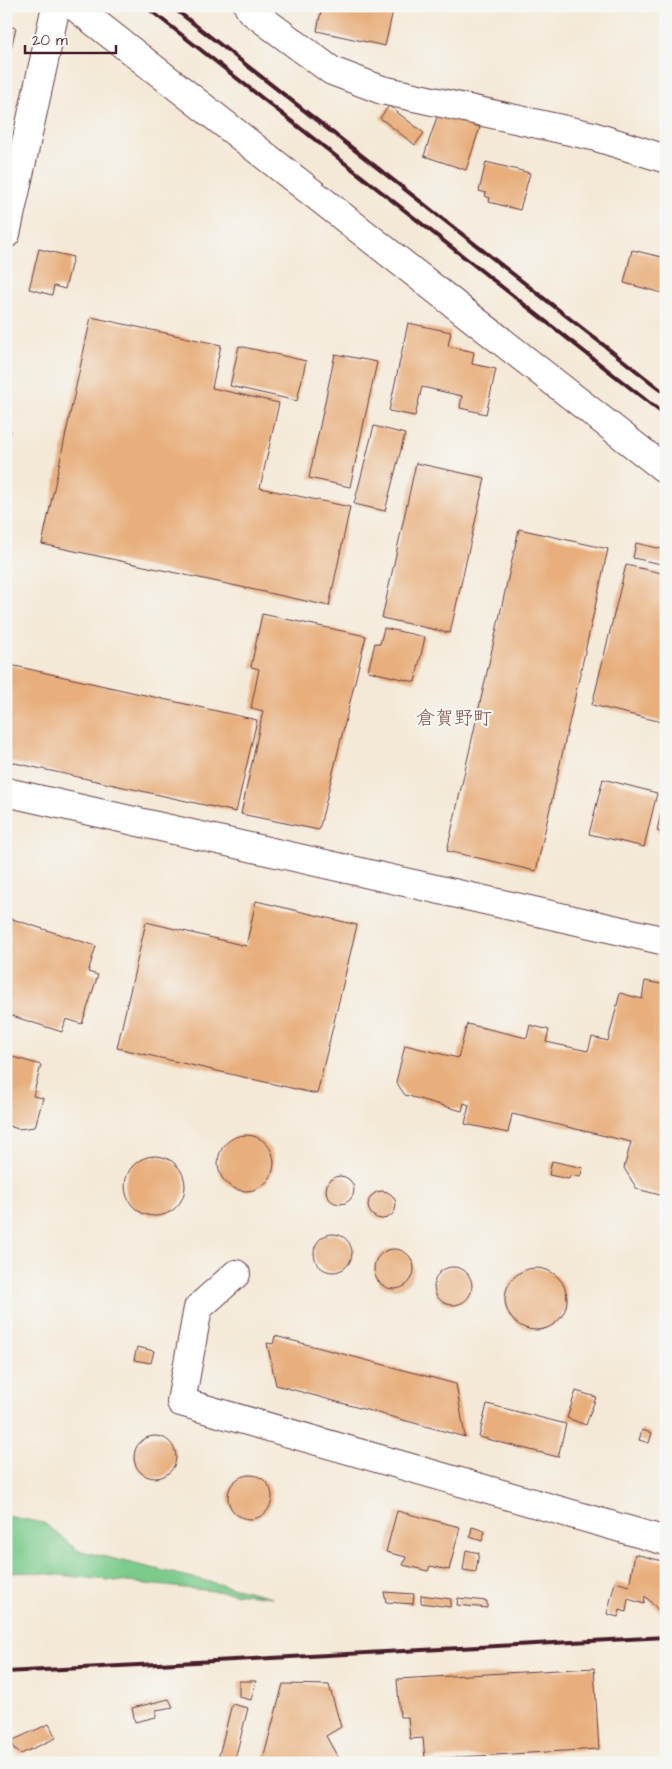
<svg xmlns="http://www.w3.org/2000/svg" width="672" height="1769" font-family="'Architects Daughter','Klee One',sans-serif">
	<rect width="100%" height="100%" fill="#f6f6f2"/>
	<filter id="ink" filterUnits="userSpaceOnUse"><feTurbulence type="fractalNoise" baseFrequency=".02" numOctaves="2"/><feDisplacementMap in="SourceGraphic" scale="10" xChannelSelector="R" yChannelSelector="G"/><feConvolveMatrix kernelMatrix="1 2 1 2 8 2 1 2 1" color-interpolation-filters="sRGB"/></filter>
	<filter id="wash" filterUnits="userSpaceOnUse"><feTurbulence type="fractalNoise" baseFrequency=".0096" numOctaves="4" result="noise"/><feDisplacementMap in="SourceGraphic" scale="20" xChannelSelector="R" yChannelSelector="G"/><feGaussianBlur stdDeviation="1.12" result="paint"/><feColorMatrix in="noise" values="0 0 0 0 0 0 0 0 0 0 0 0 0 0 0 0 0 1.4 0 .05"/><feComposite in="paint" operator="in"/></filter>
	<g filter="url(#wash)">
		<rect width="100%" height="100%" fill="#f4e9d7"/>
		<polygon fill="#7ccb8c" stroke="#63755c" points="6,1516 44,1523 77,1550 272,1597 31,1572 6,1573"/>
		<g id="blocks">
			<g fill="#e8af7d">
				<polygon points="322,6 394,6 385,46 317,31"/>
				<polygon points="6,25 16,28 7,64 6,64"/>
				<polygon points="389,106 424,133 415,145 380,118"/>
				<polygon points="438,114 480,127 466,170 424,156"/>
				<polygon points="486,162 530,173 520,210 489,202 490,198 485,196 486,193 479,191"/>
				<polygon points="39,249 73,257 65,289 54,286 52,295 29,289"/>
				<polygon points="632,250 666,258 666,294 624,283"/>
				<polygon points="91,317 221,345 212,388 279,403 260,488 350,507 329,606 42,544"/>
				<polygon points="408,323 451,332 448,346 474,352 472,364 496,369 486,414 460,408 462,396 422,387 415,416 389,411"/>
				<polygon points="239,346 306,361 297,401 230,386"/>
				<polygon points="335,354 377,362 350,487 309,478"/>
				<polygon points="374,426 405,434 385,511 354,504"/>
				<polygon points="6,428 11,430 7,446 6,446"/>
				<polygon points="416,463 485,478 450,633 382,618"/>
				<polygon points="519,529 608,549 536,871 447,851"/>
				<polygon points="636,543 666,550 666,565 633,558"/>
				<polygon points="626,565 666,574 666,723 592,705"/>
				<polygon points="262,614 366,636 319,830 241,814 263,711 251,708 259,669 251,667"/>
				<polygon points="384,628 425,637 415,682 368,671 375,643 380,644"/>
				<polygon points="6,664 257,720 236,812 6,761"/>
				<polygon points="603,779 657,793 644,847 589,834"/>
				<polygon points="665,794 666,794 666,834 657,831"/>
				<polygon points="256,901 357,925 317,1094 117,1048 146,922 246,946"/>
				<polygon points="6,917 96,946 88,972 98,975 82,1024 66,1019 62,1032 6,1014"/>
				<polygon points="645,981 666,985 666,1192 660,1195 637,1189 624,1168 631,1142 512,1114 508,1133 465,1124 469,1105 464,1103 462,1111 405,1095 396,1082 405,1045 458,1058 467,1024 527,1038 530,1025 549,1030 546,1042 588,1051 592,1037 608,1041 620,993 642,999"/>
				<polygon points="6,1055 41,1065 33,1096 43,1098 35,1127 18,1129 6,1125"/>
				<circle cx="246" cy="1163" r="28"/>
				<circle cx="155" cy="1186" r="30"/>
				<polygon points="552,1161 583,1168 580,1177 570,1175 569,1179 549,1175"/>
				<circle cx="340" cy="1190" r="14"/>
				<circle cx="382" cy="1205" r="14"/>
				<circle cx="333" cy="1253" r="19"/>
				<circle cx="394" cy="1269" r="20"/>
				<circle cx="453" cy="1286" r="19"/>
				<circle cx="536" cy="1299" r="31"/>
				<polygon points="275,1336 456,1384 465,1437 276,1385 267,1343 273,1344"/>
				<polygon points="137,1347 154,1351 151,1363 134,1360"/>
				<polygon points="576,1391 596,1397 586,1425 567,1418"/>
				<polygon points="487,1404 566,1424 558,1457 479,1437"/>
				<polygon points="642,1430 652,1433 649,1443 639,1440"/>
				<circle cx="155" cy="1457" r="21"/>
				<circle cx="250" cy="1497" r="22"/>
				<polygon points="397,1511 460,1527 449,1570 430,1566 428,1571 403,1565 406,1557 386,1552"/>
				<polygon points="472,1527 485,1531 482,1541 470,1537"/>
				<polygon points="466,1550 479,1553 476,1572 463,1570"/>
				<polygon points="635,1554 666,1562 666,1612 661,1613 645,1596 644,1604 628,1599 626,1612 620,1610 618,1617 607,1614 615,1582 629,1586"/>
				<polygon points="384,1592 414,1594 413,1604 386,1602"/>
				<polygon points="421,1595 451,1599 450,1607 421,1603"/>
				<polygon points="458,1598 487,1601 487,1608 457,1605"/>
				<polygon points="594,1668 599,1749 425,1759 423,1738 410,1739 408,1717 400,1717 397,1679"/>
				<polygon points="239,1681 256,1681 251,1700 239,1697"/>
				<polygon points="283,1684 329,1685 341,1727 326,1736 341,1763 262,1763"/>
				<polygon points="169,1699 173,1707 156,1710 156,1717 135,1722 132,1708"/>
				<polygon points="232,1704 248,1708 234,1763 217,1763"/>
				<polygon points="49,1724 56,1738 21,1754 15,1750 11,1741"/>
			</g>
		</g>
	</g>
	<g filter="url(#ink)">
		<use href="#blocks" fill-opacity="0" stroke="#643d45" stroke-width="1"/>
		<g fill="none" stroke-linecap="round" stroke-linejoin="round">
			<defs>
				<g id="minor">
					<polyline points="74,6 666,470"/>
					<polyline points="248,6 251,11 332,71 382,90 593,136 666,159"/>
					<polyline points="6,234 56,6"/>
					<polyline points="6,792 666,941"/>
					<polyline points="236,1274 198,1308 181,1402 666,1541"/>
				</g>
			</defs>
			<use href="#minor" stroke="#643d45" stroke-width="30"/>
			<use href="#minor" stroke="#fff" stroke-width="28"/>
			<g stroke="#4a1f2b" stroke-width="4">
				<polyline points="145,6 666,416"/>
				<polyline points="171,6 666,394"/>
				<polyline points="6,1672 666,1637"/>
			</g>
		</g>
	</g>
	<g text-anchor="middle" stroke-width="4.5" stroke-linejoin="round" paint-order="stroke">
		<g font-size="19" fill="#815148" stroke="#f6f6f2">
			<text x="454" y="724">倉賀野町</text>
		</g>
	</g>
	<rect width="672" height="1769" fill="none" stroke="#f6f6f2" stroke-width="25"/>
	<path d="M25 45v8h91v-8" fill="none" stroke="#4a1f2b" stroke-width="2.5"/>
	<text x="32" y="45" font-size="15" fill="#4a1f2b" stroke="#f6f6f2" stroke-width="4" paint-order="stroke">20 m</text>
</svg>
